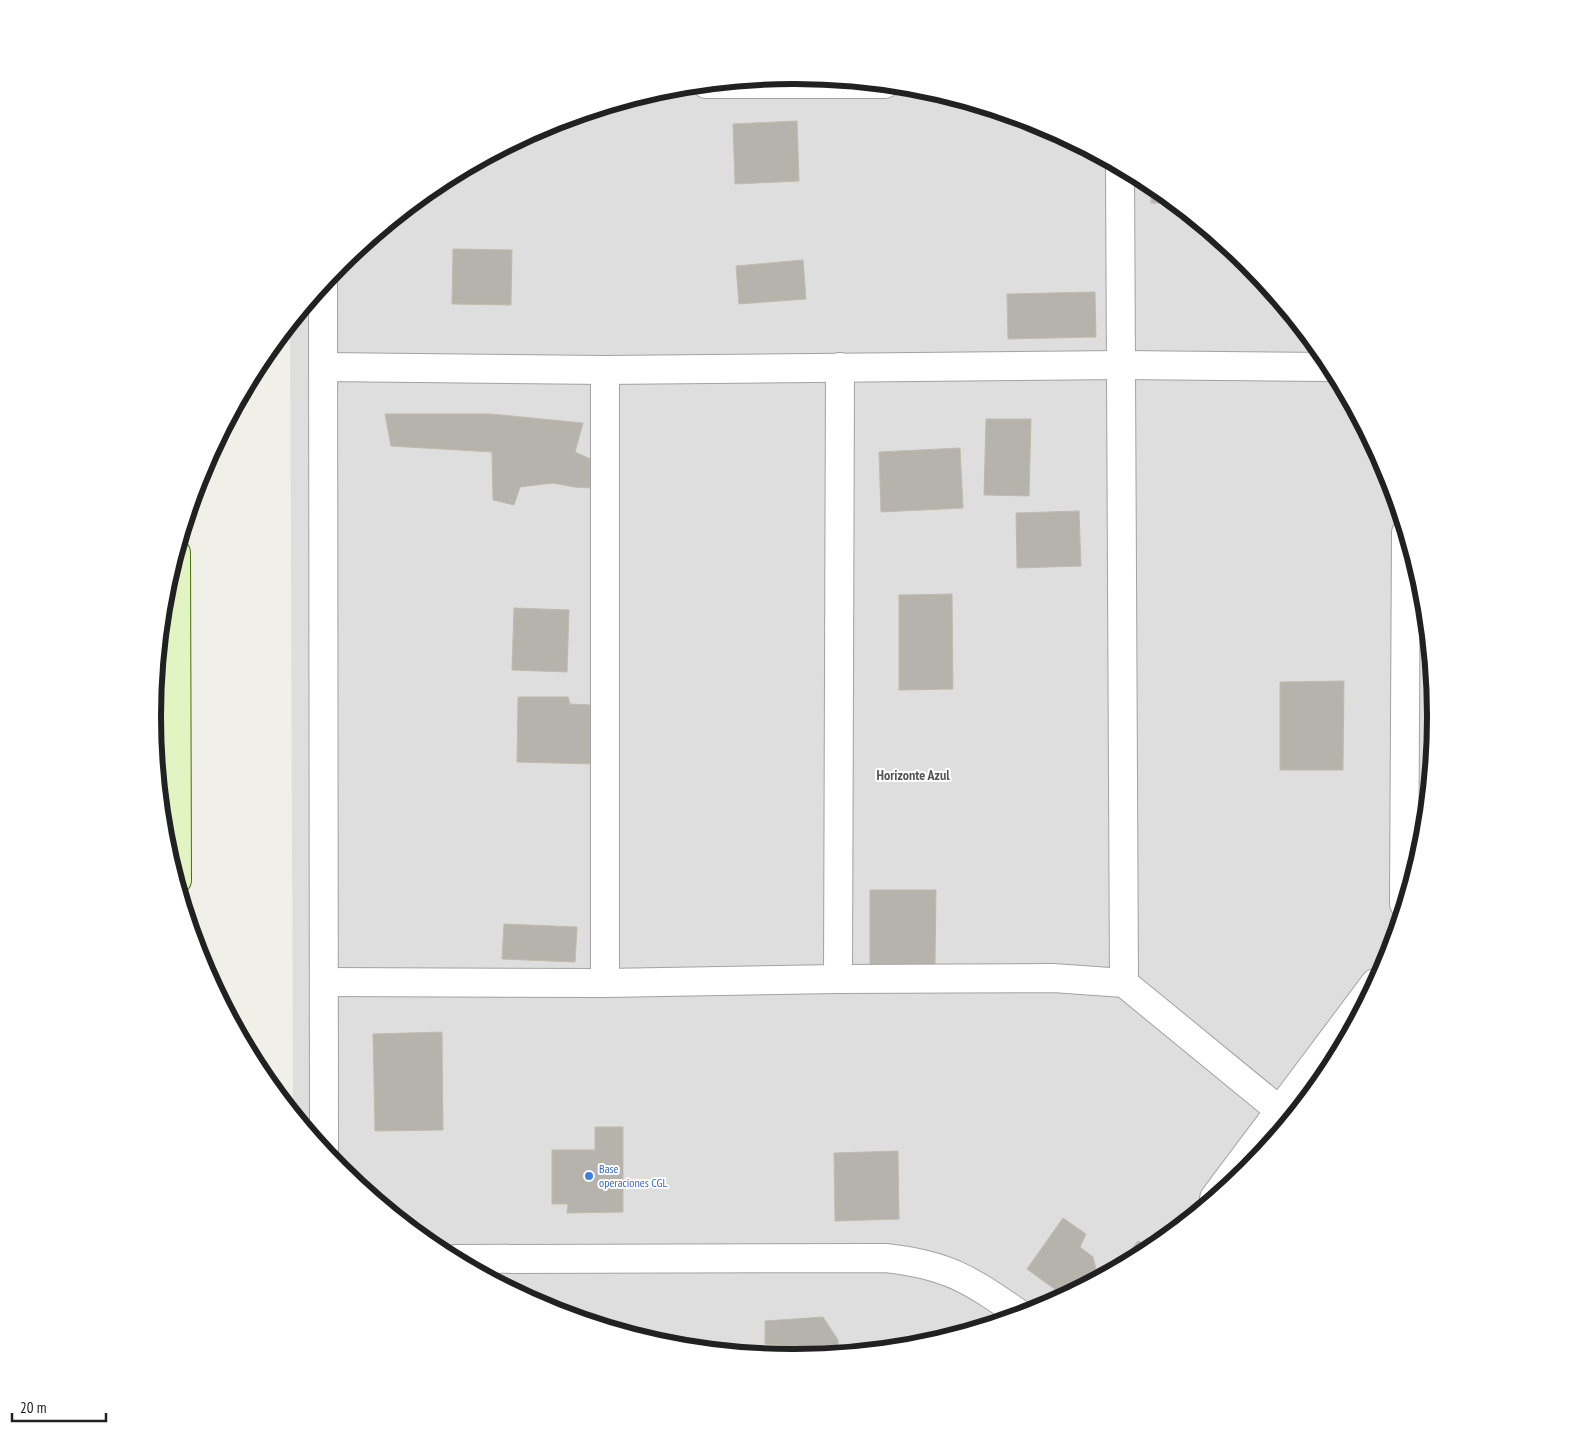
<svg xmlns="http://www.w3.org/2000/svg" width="1588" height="1433" font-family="'PT Sans Narrow',sans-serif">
	<rect width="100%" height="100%" fill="#f0f0e9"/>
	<polygon fill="#dfdede" points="794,75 919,87 1040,124 1151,183 1248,263 1328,360 1387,471 1423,592 1435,717 1423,842 1387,962 1327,1073 1247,1170 1150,1250 1039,1309 919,1346 794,1358 669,1346 548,1309 437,1250 340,1170 293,1112 290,325 341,263 438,183 549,124 669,87"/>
	<g fill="#b6b3ac" stroke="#c1bbac">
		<polygon points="797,121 799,181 735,184 733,124"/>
		<polygon points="1152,184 1175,203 1151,203"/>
		<polygon points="453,249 512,250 511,305 452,304"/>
		<polygon points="803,260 806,299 739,304 736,266"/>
		<polygon points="1095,292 1096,337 1008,339 1007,294"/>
		<polygon points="385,414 491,414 583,423 575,452 597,462 592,488 574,487 553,483 520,487 514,505 493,500 492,452 391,446"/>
		<polygon points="986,419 1031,419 1029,496 984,495"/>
		<polygon points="960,448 963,508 881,512 879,452"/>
		<polygon points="1079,511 1081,566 1017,568 1016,513"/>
		<polygon points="952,594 953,689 899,690 899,595"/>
		<polygon points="514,608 569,610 567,672 512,670"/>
		<polygon points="1344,681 1343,770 1280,770 1280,682"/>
		<polygon points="518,697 568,697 570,704 591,705 593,764 517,762"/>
		<polygon points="870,890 936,890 935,965 870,965"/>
		<polygon points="504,924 577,927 575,962 502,959"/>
		<polygon points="442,1032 443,1130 375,1131 373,1034"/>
		<polygon points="595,1127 623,1127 623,1212 567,1213 568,1204 552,1204 552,1150 595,1150"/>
		<polygon points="898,1151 899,1219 835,1221 834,1153"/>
		<polygon points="1063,1218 1086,1234 1080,1247 1093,1257 1096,1269 1108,1272 1064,1296 1027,1269"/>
		<polygon points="1138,1241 1153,1248 1117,1267"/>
		<polygon points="823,1317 838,1340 838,1354 791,1358 796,1356 797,1346 765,1344 765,1321"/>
	</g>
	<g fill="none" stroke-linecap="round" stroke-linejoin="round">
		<defs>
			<g id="street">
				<polyline points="706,84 885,84"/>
				<polyline points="1120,167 1124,983"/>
				<polyline points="323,284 324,1150"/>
				<polyline points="323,367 605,370 1122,365 1331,367"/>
				<polyline points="605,370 605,983"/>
				<polyline points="1404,904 1406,533"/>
				<polyline points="838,979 840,367"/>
				<polyline points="324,982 605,983 838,979 1053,978 1124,983 1279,1110"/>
				<polyline points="1214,1198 1375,983"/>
				<path d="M455,1259L886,1258C949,1265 970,1280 1021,1315"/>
			</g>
			<polyline id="secondary" points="176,553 177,880"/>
		</defs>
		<use href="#street" stroke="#a2a2a2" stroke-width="30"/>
		<use href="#secondary" stroke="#4a6f11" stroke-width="30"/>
		<use href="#street" stroke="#fff" stroke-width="28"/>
		<use href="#secondary" stroke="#e3f4c3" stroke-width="28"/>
	</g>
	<circle fill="#3f7fe0" stroke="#fff" stroke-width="2" cx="589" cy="1176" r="5"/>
	<g text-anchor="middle" stroke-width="4" stroke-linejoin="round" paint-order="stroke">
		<g font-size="12" fill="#366cbe" stroke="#fff" text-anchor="start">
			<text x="599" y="1173">Base<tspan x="599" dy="14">operaciones CGL</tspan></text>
		</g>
		<g font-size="14" font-weight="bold" fill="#545454" stroke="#fff">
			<text x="913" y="780">Horizonte Azul</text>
		</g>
	</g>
	<path d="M0 0H1588V1433H0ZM793 84H795A632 632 0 0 1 1427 716V717A632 632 0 0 1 795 1349H793A632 632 0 0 1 161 717V716A632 632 0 0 1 793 84Z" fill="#fff" fill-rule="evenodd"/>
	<path fill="none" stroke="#212121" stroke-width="6" d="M793 84H795A632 632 0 0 1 1427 716V717A632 632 0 0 1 795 1349H793A632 632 0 0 1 161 717V716A632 632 0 0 1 793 84Z"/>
	<path d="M12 1413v8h94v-8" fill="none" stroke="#212121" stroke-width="2.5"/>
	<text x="20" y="1413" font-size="15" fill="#212121" stroke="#ffffff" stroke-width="4" paint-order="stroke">20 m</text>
</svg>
